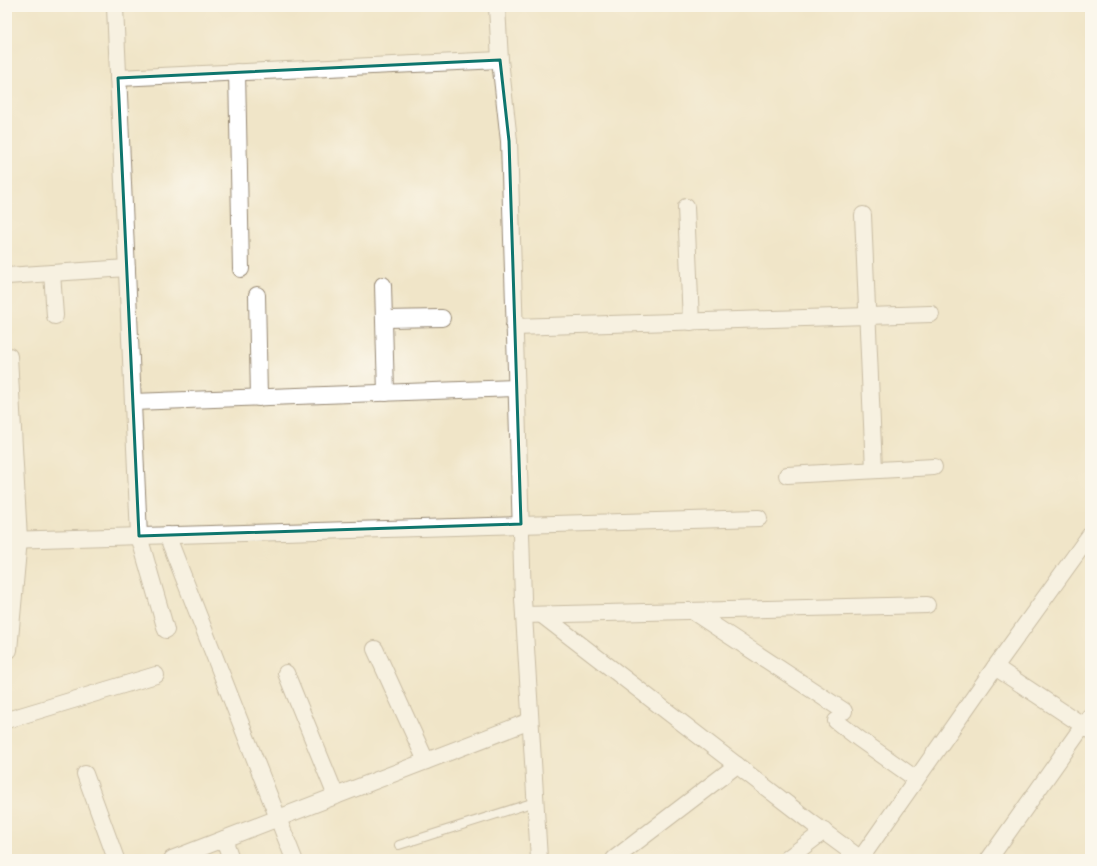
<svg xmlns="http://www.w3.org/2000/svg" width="1097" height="866" font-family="'Indie Flower',sans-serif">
	<rect width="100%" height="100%" fill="#fbf7ec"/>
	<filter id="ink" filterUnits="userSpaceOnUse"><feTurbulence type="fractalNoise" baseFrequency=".025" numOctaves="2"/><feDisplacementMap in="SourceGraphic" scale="8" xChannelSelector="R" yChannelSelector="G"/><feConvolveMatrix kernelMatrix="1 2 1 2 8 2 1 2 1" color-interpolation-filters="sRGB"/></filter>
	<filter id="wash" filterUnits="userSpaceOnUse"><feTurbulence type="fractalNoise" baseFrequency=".012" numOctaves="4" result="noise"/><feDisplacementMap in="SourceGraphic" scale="16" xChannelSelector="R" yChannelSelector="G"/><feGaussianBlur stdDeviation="0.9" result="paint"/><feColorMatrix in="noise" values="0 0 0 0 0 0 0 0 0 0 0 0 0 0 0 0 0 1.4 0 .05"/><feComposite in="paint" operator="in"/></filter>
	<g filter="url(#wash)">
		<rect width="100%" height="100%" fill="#f0e5c8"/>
	</g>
	<g filter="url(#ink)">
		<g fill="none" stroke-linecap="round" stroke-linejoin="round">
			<defs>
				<polyline id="lane" points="399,845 535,802"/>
				<g id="street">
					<polyline points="115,7 139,536 166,630"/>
					<polyline points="497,7 500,60 509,141 523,599 539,859"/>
					<polyline points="237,72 241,269"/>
					<polyline points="118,78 500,60"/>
					<polyline points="686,207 691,322"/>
					<polyline points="863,215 874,470"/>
					<polyline points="52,273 55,316"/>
					<polyline points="7,276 127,268"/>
					<polyline points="383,285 386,393"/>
					<polyline points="257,295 259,398"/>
					<polyline points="384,319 442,318"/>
					<polyline points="514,327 931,314"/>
					<polyline points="9,356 19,539 9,650"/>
					<polyline points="133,402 516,388"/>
					<polyline points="787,475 934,467"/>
					<polyline points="167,535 294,859"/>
					<polyline points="7,540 759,518"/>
					<polyline points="692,611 844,711"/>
					<polyline points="524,615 927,605"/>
					<polyline points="542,615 812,823 861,859"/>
					<polyline points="375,649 426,761"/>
					<polyline points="995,667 1090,730"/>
					<polyline points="286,673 336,796"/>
					<polyline points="7,720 156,675"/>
					<polyline points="836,721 858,738 916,779"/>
					<polyline points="85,774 116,859"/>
					<polyline points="224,839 231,859"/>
					<polyline points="861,858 995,667 1090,535"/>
					<polyline points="172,859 530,721"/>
					<polyline points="614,859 737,765"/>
					<polyline points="787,859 824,831"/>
					<polyline points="989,859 1090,716"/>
				</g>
			</defs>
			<use href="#lane" stroke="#968873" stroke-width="10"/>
			<use href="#street" stroke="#968873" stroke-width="18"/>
			<use href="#lane" stroke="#fff" stroke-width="8"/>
			<use href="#street" stroke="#fff" stroke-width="16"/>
		</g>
	</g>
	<path d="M0 0H1097V866H0ZM500,60L509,141L521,524L139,536L118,78Z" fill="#f0e5c8" fill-opacity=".55" fill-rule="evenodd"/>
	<path fill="none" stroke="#0f766e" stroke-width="3" stroke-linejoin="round" d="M500,60L509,141L521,524L139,536L118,78Z"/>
	<rect width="1097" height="866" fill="none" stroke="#fbf7ec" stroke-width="24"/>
</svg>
